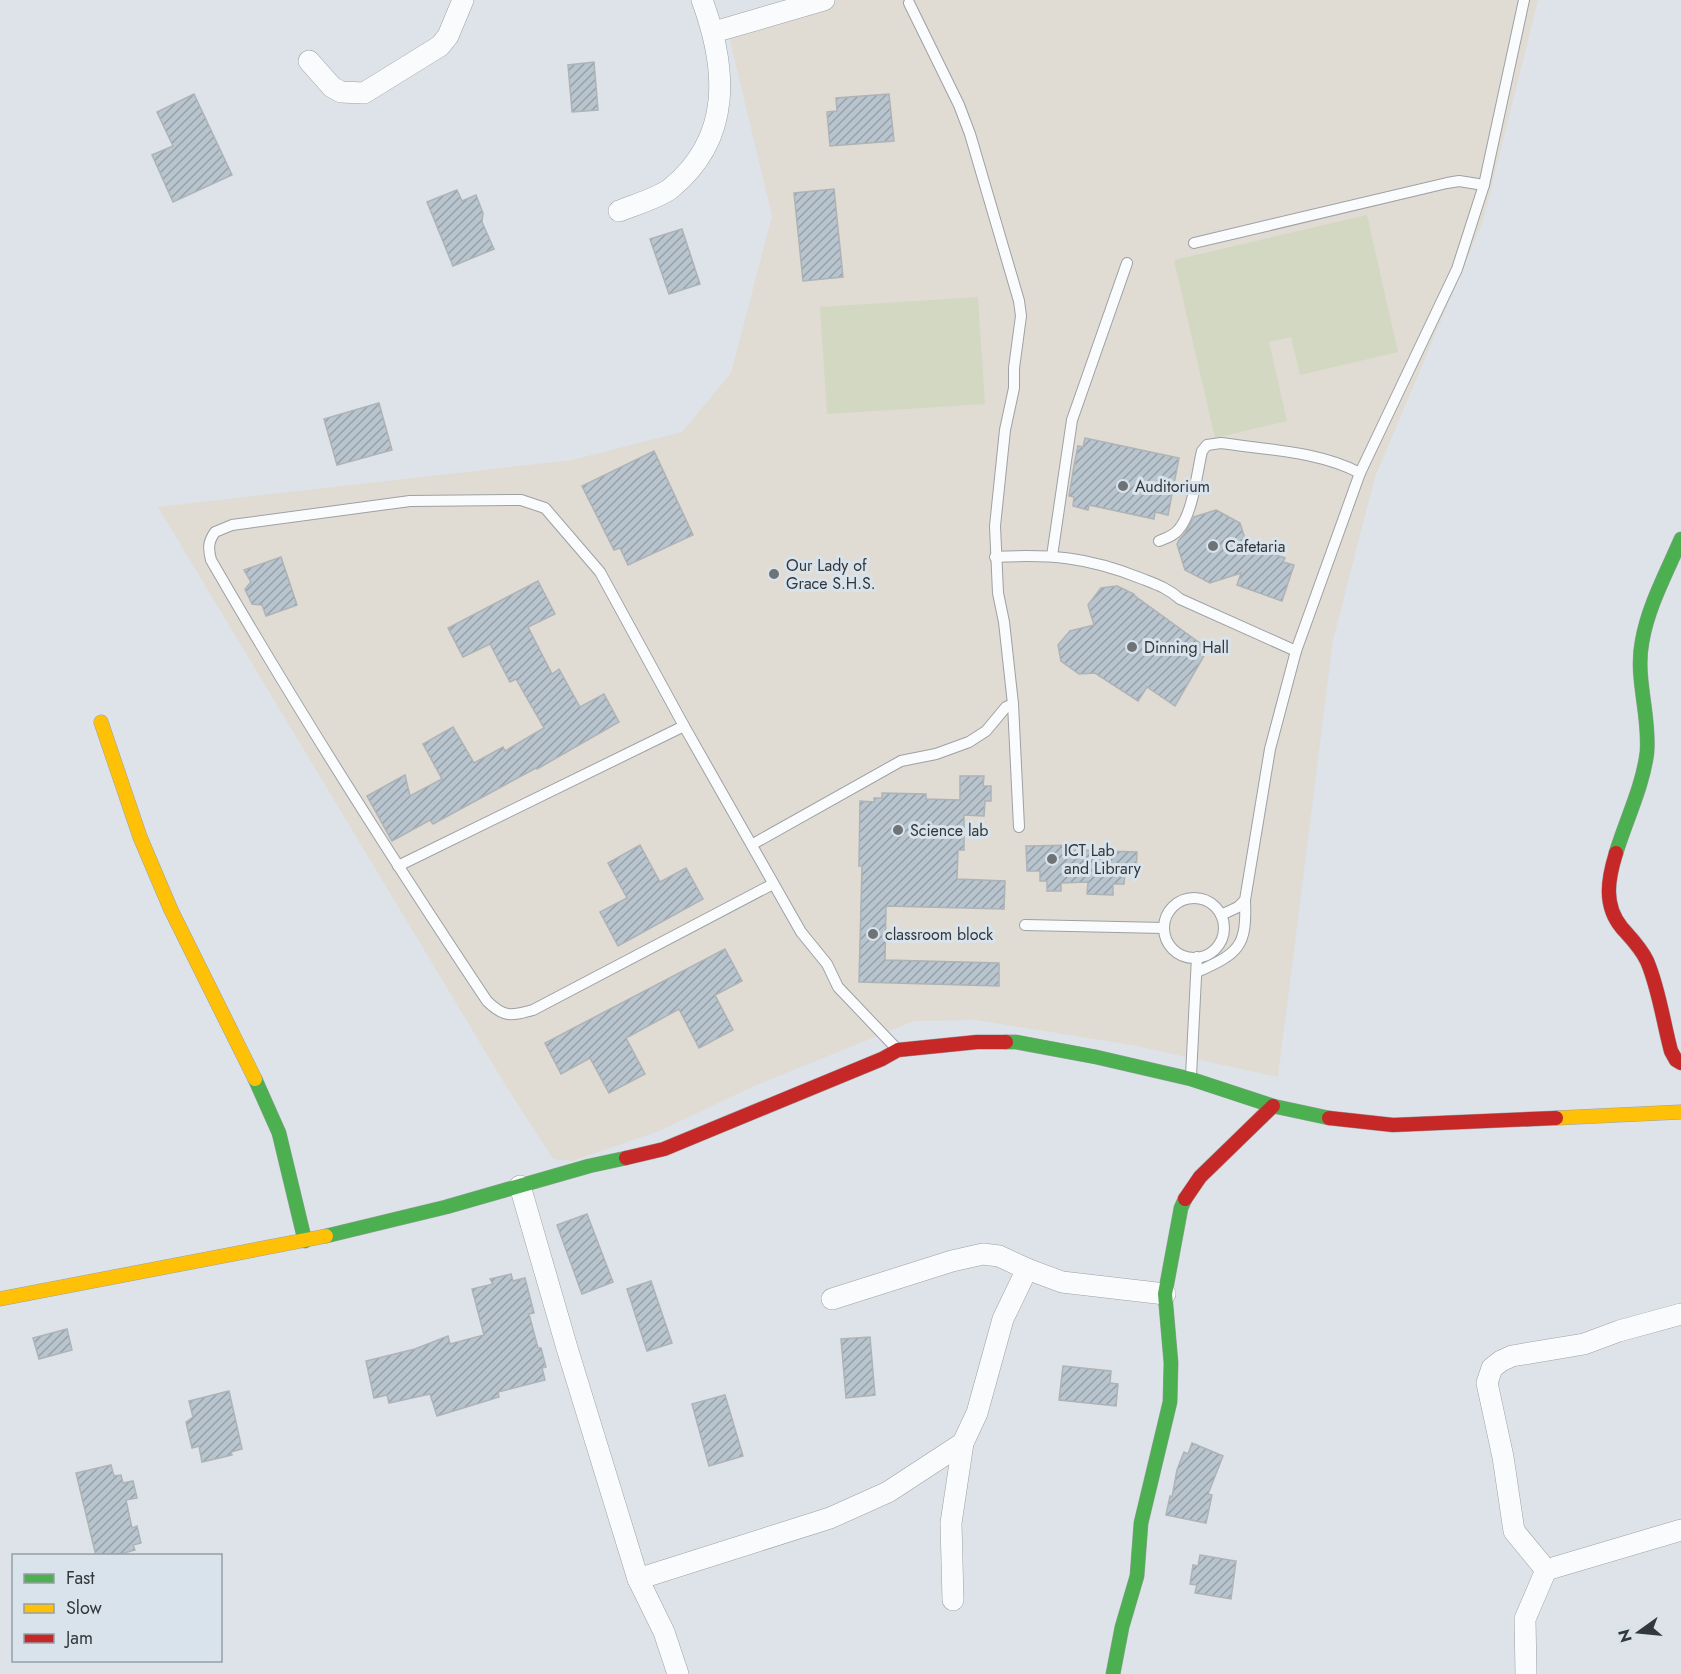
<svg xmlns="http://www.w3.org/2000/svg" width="1681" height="1674" font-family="Jost,sans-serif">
	<defs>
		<pattern id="building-hatch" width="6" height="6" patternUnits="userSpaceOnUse" patternTransform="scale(1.5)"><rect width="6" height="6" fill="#b8c4ce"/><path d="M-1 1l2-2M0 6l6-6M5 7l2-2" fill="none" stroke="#96a0a8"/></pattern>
	</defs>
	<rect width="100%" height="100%" fill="#dde3e8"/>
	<polygon fill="#e0dbd3" points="805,0 1538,0 1483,221 1375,477 1333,640 1278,1077 1132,1045 976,1020 914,1021 754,1086 659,1131 572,1161 553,1159 506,1086 158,507 572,460 682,432 731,373 772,216 728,32"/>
	<g fill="#d3d8c2">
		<polygon points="1367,215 1398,352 1300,375 1291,337 1269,342 1287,421 1215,438 1174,260"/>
		<polygon points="978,297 985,404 827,414 820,307"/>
	</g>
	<g fill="url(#building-hatch)" stroke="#aeb3b6" stroke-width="1.5">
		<polygon points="594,62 598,110 572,112 568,65"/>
		<polygon points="194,94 232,175 173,202 152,155 173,146 157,112"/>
		<polygon points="889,94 894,141 830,146 827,112 837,111 836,98"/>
		<polygon points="834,189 843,277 803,281 794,193"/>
		<polygon points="457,190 462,201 476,195 483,213 482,222 494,249 453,266 427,202"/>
		<polygon points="682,229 700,284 669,294 650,239"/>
		<polygon points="379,403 392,450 337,465 324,419"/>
		<polygon points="1085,438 1179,458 1168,515 1155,512 1154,519 1089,505 1088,510 1073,506 1074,497 1069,496 1074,466 1078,446 1083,447"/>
		<polygon points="654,451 693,535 628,565 620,548 614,550 582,486"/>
		<polygon points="1216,510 1240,523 1247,545 1285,558 1283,562 1294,565 1282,601 1237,585 1241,573 1210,583 1185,570 1177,544 1179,540 1185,533 1194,517"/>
		<polygon points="281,557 297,605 266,616 262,605 252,604 245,589 251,582 244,570"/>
		<polygon points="538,581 555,614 528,627 552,674 559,669 580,707 604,694 619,722 537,769 536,768 433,824 430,820 392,841 367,796 405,775 410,796 442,779 423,744 453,727 474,763 503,747 505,751 544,728 516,679 510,682 490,644 463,657 448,628"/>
		<polygon points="1117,586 1134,594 1135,596 1208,649 1175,706 1147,687 1138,701 1095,673 1079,674 1061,661 1058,645 1070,631 1094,625 1088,605 1101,588"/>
		<polygon points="960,776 984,776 983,786 991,786 991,801 985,801 984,816 964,815 964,850 958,850 957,879 1005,881 1004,909 886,906 885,960 999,963 999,986 859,982 862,866 859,866 860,801 874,802 874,798 882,798 882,793 926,794 926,799 960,800"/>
		<polygon points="640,845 660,882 686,868 703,899 618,946 600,912 627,898 608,863"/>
		<polygon points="1078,845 1078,850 1137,852 1136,874 1125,874 1124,884 1113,884 1113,895 1087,894 1088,882 1061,883 1061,891 1047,891 1047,881 1040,881 1040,871 1027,871 1026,846"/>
		<polygon points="725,949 742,981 715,995 733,1030 699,1048 679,1009 626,1038 645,1074 609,1093 590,1058 561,1074 545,1043"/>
		<polygon points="587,1214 613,1282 582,1294 557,1225"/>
		<polygon points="511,1274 513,1281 525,1278 534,1313 529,1314 538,1348 541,1348 546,1367 542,1368 545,1380 498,1392 499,1397 437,1416 430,1394 389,1403 387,1395 374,1398 366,1361 415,1349 448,1336 450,1344 484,1335 472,1289 493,1284 490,1279"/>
		<polygon points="651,1281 672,1343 647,1351 627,1289"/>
		<polygon points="67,1329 72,1350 39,1359 33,1338"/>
		<polygon points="870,1337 875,1395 846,1398 841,1339"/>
		<polygon points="1063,1366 1111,1371 1110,1383 1118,1384 1116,1406 1059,1400"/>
		<polygon points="229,1391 242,1449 231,1452 232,1455 202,1462 199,1446 192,1448 186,1422 193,1417 189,1401"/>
		<polygon points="725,1395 743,1456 709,1466 692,1404"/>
		<polygon points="1192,1443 1223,1456 1208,1494 1212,1495 1206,1523 1166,1515 1170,1496 1172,1497 1177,1470 1184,1452 1188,1454"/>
		<polygon points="111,1465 114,1476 121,1475 123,1483 133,1481 137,1498 126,1500 132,1528 137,1526 141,1543 133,1545 135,1550 113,1556 96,1556 76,1473"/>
		<polygon points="1200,1555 1236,1561 1231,1599 1195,1593 1197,1585 1190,1584 1193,1565 1198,1566"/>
	</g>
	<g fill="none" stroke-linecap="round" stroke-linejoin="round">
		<defs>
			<g id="lane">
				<polyline points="909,3 959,105 970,134 1019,301 1021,316 1014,368 1014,388 1005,430 995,526 998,593 1004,622 1013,704 1019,827"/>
				<polyline points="1194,243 1447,183 1459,181 1484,185"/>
				<path d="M1159,541C1166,538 1174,536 1179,529C1193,513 1197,472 1202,451L1207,445L1221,443C1267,450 1318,451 1360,473"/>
				<polyline points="1052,556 1072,420 1127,263"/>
				<path d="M995,557C1050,554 1088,557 1140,578C1155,584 1168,588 1180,599L1296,651"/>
				<polyline points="753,844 901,761 936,754 969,742 986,731 1006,707 1013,704"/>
				<polyline points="398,866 684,726"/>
				<path d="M773,884L533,1010C512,1016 504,1018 487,1001C391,857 298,711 211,560C208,548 208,542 215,532L232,525L410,501L521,500L545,508L600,572L684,726L801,932L827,964L838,987L897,1049"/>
				<circle cx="1194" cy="928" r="30"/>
				<polyline points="1221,915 1238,907 1245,900 1270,749 1296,651 1360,473 1457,269 1484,185 1524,0"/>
				<polyline points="1025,925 1164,928"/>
				<path d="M1197,972C1239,953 1247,947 1245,900"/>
				<polyline points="1191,1076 1197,957"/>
			</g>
			<g id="street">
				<polyline points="714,32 824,0"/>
				<polyline points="309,61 332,87 341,92 364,93 440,46 448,36 463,0"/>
				<path d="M619,211C634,205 658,198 670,189C733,138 727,68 702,0"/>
				<polyline points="520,1186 567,1348 638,1579 664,1632 678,1674"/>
				<polyline points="832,1299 952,1261 983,1254 999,1256 1027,1269 1062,1282 1165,1294"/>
				<polyline points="1546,1570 1681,1530"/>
				<polyline points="638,1579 830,1518 888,1492 963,1443 977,1413 1003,1319 1027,1269"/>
				<polyline points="953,1600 951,1523 963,1443"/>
				<polyline points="1526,1674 1525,1619 1546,1570 1514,1531 1503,1457 1487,1383 1492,1368 1501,1361 1512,1356 1584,1344 1619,1331 1681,1314"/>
			</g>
			<g id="fast">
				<path d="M1616,853C1626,820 1643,786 1647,752C1650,715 1635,678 1642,642C1648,606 1667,572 1681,539"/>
				<polyline points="1006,1042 1016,1042 1096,1057 1191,1079 1273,1106 1329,1118"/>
				<polyline points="255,1079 279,1133 305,1241"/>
				<polyline points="326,1236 446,1207 589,1166 626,1158"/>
				<polyline points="1113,1674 1122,1627 1137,1576 1141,1523 1170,1402 1171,1363 1165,1294 1181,1208 1185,1199"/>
			</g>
			<g id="slow">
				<polyline points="101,722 140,837 171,910 255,1079"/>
				<polyline points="1556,1118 1681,1112"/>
				<polyline points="0,1299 326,1236"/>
			</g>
			<g id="jam">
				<path d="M1616,853C1608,879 1603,905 1622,928C1631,938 1641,948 1647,961C1659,989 1663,1021 1671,1051L1676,1060L1681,1063"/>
				<polyline points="1329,1118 1393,1125 1556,1118"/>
				<polyline points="626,1158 664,1149 882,1059 898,1050 977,1042 1006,1042"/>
				<polyline points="1185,1199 1200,1177 1273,1106"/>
			</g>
		</defs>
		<use href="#lane" stroke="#9da1a5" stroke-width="12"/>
		<use href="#street" stroke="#9da1a5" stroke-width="22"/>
		<use href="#fast" stroke="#9da1a5" stroke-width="15"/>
		<use href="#slow" stroke="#9da1a5" stroke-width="15"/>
		<use href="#jam" stroke="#9da1a5" stroke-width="15"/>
		<use href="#lane" stroke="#fafbfc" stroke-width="10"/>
		<use href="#street" stroke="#fafbfc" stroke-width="21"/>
		<use href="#fast" stroke="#4caf50" stroke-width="14"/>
		<use href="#slow" stroke="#ffc107" stroke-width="14"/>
		<use href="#jam" stroke="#c62828" stroke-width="14"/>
	</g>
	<g fill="#6e7378" stroke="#d9e3ec" stroke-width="2">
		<circle cx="1123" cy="486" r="6"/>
		<circle cx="1213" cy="546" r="6"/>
		<circle cx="774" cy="574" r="6"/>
		<circle cx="1132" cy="647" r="6"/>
		<circle cx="898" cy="830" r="6"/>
		<circle cx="1052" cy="859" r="6"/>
		<circle cx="873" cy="934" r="6"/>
	</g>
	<g text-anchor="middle" stroke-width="6" stroke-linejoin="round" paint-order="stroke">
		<g font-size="16" fill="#33373b" stroke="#d9e3ec" text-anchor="start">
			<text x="1135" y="492">Auditorium</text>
			<text x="1225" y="552">Cafetaria</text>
			<text x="786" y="571">Our Lady of<tspan x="786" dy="18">Grace S.H.S.</tspan></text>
			<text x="1144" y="653">Dinning Hall</text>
			<text x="910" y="836">Science lab</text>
			<text x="1064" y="856">ICT Lab<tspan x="1064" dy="18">and Library</tspan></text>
			<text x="885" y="940">classroom block</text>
		</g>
	</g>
	<rect x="12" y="1554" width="210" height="108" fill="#d9e3ec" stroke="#979ea5" stroke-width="1.5"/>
	<rect x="24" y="1574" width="30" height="9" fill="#4caf50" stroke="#979ea5" stroke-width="1.5"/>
	<text x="66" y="1584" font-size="18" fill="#33373b">Fast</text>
	<rect x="24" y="1604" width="30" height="9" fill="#ffc107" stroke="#979ea5" stroke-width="1.5"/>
	<text x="66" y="1614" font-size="18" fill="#33373b">Slow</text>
	<rect x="24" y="1634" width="30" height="9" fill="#c62828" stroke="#979ea5" stroke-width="1.5"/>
	<text x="66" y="1644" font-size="18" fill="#33373b">Jam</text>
	<g transform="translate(1639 1632) rotate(255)" stroke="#d9e3ec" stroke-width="4.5" paint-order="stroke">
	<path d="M0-4.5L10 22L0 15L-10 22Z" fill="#33373b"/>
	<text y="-9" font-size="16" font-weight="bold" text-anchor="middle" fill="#33373b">N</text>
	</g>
</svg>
